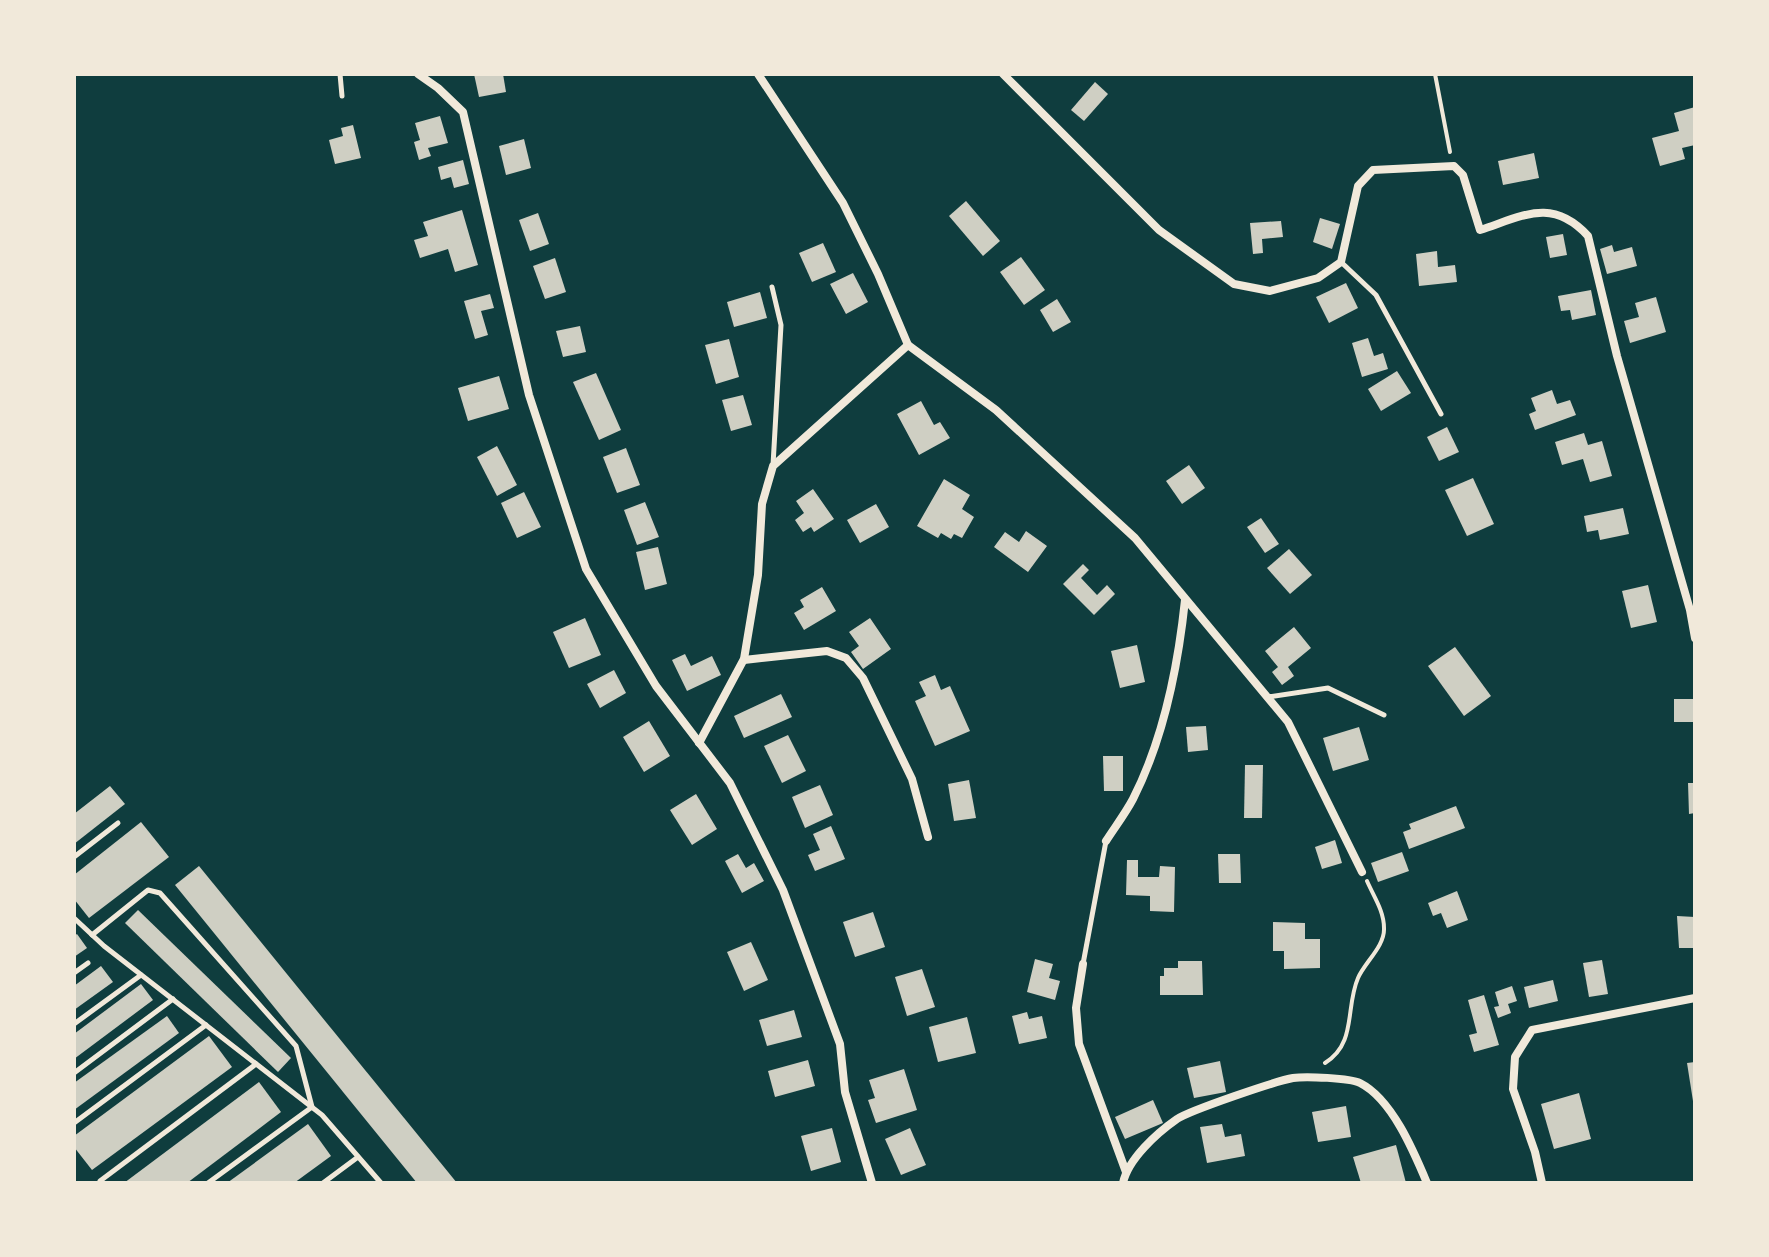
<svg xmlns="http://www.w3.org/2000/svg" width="1769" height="1257" font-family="Rubik,sans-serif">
	<rect width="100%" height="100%" fill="#0f3d3e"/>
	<g fill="#cfcfc3">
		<polygon points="474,74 503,74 506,92 479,97"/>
		<polygon points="1095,82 1108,94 1084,121 1071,110"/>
		<polygon points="1695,107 1695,145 1682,148 1685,159 1660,166 1652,138 1679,131 1674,113"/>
		<polygon points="440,116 448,143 428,148 431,156 419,160 414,142 420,140 415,123"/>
		<polygon points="353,125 361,158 335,164 329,140 343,136 341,128"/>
		<polygon points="524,139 531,168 506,175 499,146"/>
		<polygon points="1534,153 1539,178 1503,185 1498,161"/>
		<polygon points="463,160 469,184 454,188 451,177 441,180 438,167"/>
		<polygon points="966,201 1000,241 983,256 949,216"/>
		<polygon points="462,210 478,265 455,272 448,249 420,258 414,240 428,236 423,222"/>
		<polygon points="538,213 549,244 530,251 519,220"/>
		<polygon points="1320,218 1340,224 1332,249 1313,242"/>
		<polygon points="1281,221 1283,237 1262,239 1263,253 1253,254 1250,223"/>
		<polygon points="1563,234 1567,255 1550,258 1546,237"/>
		<polygon points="823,243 836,272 812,282 799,253"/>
		<polygon points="1612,245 1614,252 1632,247 1637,266 1607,274 1600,249"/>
		<polygon points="1437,251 1438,267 1455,265 1457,282 1419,286 1416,254"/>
		<polygon points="1021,257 1045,290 1024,305 1000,272"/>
		<polygon points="555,258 566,292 545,299 533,266"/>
		<polygon points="853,273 868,302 846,314 830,284"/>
		<polygon points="1346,283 1358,308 1329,323 1316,297"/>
		<polygon points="1591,290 1596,315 1572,320 1570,310 1561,311 1558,296"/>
		<polygon points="760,292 767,318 734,327 727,302"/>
		<polygon points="490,294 494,308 481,311 488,335 475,339 464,301"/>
		<polygon points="1656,297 1666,332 1630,343 1624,321 1639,317 1635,303"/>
		<polygon points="1057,299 1071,322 1053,332 1040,310"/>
		<polygon points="580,326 586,352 563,357 556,331"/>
		<polygon points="1368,338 1374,356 1383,353 1388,369 1362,377 1352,343"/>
		<polygon points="729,339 739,377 716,384 705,345"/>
		<polygon points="1397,371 1411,393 1381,411 1368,389"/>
		<polygon points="596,373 621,430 599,440 573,382"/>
		<polygon points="499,376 509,409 468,421 458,388"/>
		<polygon points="1552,390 1557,404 1570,400 1576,415 1535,430 1529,414 1536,411 1531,398"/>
		<polygon points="743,395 752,425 731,431 722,400"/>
		<polygon points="921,401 934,425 940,422 950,438 919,455 897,414"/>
		<polygon points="1447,427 1459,452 1439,461 1427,437"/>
		<polygon points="1584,433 1588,445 1602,441 1612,476 1590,482 1583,459 1562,465 1555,442"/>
		<polygon points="497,446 517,485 497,496 477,457"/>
		<polygon points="626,448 640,485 617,493 603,457"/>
		<polygon points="1189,465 1205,488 1182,504 1166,481"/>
		<polygon points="1473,478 1494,524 1467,536 1445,490"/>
		<polygon points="944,479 970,495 962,509 974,517 962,538 954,534 951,539 941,533 938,538 917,526"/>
		<polygon points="813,489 834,519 814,532 811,527 803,532 795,520 804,513 796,501"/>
		<polygon points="524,492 541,527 517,538 501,503"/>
		<polygon points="645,502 659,537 637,545 624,510"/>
		<polygon points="876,504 889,527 860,543 847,520"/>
		<polygon points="1623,508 1629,534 1600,540 1598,530 1587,532 1584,516"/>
		<polygon points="1261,518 1279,544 1265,553 1247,527"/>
		<polygon points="1026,531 1047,546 1028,572 994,547 1005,532 1019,542"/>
		<polygon points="658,547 667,584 645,590 636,552"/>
		<polygon points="1289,549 1312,575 1290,594 1267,568"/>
		<polygon points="1083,564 1089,570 1081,578 1097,595 1107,585 1115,594 1094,615 1063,584"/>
		<polygon points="1648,585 1657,622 1631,628 1622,591"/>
		<polygon points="822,587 836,611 804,630 794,613 804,607 800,600"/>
		<polygon points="585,618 601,655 569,668 553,632"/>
		<polygon points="870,618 891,649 863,669 851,652 859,646 849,632"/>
		<polygon points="1294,627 1311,648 1288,667 1294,676 1282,685 1272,672 1278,667 1265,651"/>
		<polygon points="1137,645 1145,682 1120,688 1111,651"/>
		<polygon points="1455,647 1491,696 1464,716 1428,666"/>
		<polygon points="685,654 691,666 712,656 721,675 687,691 672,660"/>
		<polygon points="614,670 626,693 600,708 587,684"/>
		<polygon points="935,675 941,690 950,686 970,731 935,746 915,701 926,696 919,682"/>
		<polygon points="781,694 792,717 744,738 734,716"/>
		<rect x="1674" y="699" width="21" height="23"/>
		<polygon points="649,721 670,756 644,772 623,737"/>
		<polygon points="1206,726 1208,750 1188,752 1186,727"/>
		<polygon points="1359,727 1369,760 1333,771 1323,738"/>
		<polygon points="788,735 806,771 782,783 764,746"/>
		<polygon points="1103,756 1123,756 1123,791 1104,791"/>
		<polygon points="1245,765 1263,765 1262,818 1244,818"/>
		<polygon points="969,780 976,818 954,821 948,784"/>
		<polygon points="1688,783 1695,783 1695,813 1689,814"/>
		<polygon points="820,785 833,815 805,828 792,797"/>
		<polygon points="110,786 125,804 74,844 74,814"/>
		<polygon points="696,794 717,829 692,845 670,810"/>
		<polygon points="1456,806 1465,828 1409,849 1403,832 1411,829 1409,824"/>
		<polygon points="141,822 169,857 89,918 74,899 74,875"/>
		<polygon points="831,826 845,859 815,871 808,855 820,850 813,834"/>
		<polygon points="1335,840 1342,863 1322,869 1315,847"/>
		<polygon points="1402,852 1409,871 1378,882 1371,863"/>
		<polygon points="738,854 746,868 754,863 764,881 742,893 725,861"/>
		<polygon points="1218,854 1240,854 1241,883 1219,883"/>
		<polygon points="1127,860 1138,860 1138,877 1159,877 1160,866 1175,867 1174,912 1150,911 1150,896 1126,895"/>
		<polygon points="199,866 457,1183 417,1183 175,885"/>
		<polygon points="1457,891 1468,920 1447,928 1441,913 1433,916 1428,903"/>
		<polygon points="138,910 291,1058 278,1072 125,923"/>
		<polygon points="873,912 885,947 855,957 843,922"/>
		<polygon points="1677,916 1695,917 1695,948 1679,948"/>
		<polygon points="1273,922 1305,923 1305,939 1320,939 1320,968 1284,969 1284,951 1273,951"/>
		<polygon points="77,934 87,948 74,957 74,936"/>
		<polygon points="751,942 768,980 744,991 727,952"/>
		<polygon points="1035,959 1053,964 1049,978 1060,981 1055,1000 1027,992"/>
		<polygon points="1602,960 1608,994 1589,997 1583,963"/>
		<polygon points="1178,961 1202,961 1203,995 1160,995 1160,976 1164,976 1164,968 1178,968"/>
		<polygon points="101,966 113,982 74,1010 74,986"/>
		<polygon points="922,969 935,1007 907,1016 895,977"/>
		<polygon points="1553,980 1558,1001 1529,1008 1524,987"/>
		<polygon points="141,984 153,1000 74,1059 74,1034"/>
		<polygon points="1512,986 1517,1001 1508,1004 1511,1013 1498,1018 1494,1007 1499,1006 1495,992"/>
		<polygon points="1484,995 1499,1045 1474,1052 1469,1035 1477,1033 1468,1000"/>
		<polygon points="794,1010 802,1037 767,1046 759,1020"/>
		<polygon points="1027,1012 1029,1019 1042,1016 1047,1038 1019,1044 1012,1016"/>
		<polygon points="167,1016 179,1033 74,1110 74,1083"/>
		<polygon points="967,1017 976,1053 938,1062 929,1027"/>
		<polygon points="209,1036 232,1067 92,1170 74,1147 74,1136"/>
		<polygon points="808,1060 815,1086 775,1097 768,1071"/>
		<polygon points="1220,1061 1226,1092 1194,1098 1187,1068"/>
		<polygon points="1695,1062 1695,1101 1693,1101 1687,1063"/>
		<polygon points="904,1069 917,1110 876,1123 868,1100 875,1098 869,1080"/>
		<polygon points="259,1082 281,1112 187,1183 124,1183"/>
		<polygon points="1579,1093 1591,1139 1554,1149 1541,1104"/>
		<polygon points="1153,1100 1163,1123 1125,1139 1115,1117"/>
		<polygon points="1346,1106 1351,1137 1318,1142 1312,1112"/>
		<polygon points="308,1124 331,1156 294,1183 227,1183"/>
		<polygon points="1222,1124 1225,1137 1241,1134 1245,1156 1207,1163 1200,1127"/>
		<polygon points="832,1128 841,1162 811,1171 801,1136"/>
		<polygon points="910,1128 926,1165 901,1175 885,1139"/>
		<polygon points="1396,1145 1406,1183 1361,1183 1353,1157"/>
	</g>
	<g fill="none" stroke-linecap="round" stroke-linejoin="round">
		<g stroke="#f1e9da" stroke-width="4">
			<polyline points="1435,74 1450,152"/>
			<path d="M1325,1063C1357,1043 1345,1008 1358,978C1365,962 1385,946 1384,928C1384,911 1374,897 1367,881"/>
		</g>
		<g stroke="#f1e9da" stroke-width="5">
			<polyline points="340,74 342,96"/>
			<polyline points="1341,262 1376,295 1441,414"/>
			<polyline points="772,287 781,325 773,465"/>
			<polyline points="1268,697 1328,688 1384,715"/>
			<polyline points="74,857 118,823"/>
			<polyline points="74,918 104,946 322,1115 381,1183"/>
			<polyline points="92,935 148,890 160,893 296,1046 312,1107 208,1183"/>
			<polyline points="1083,964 1106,841"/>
			<polyline points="74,973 88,963"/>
			<polyline points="74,1024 141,975"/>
			<polyline points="74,1073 173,999"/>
			<polyline points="74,1123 206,1025"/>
			<polyline points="100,1181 256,1064"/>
			<polyline points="323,1183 358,1157"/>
		</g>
		<g stroke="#f1e9da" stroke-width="8">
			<polyline points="418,74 438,88 463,112 529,395 586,569 656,686 730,783 783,890 840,1044 845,1092 872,1183"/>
			<polyline points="758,74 843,203 878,274 908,345 996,410 1135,538 1288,722 1362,872"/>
			<path d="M1003,74L1159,230L1234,284L1270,291L1318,278L1341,262L1358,186L1373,170L1454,166L1463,175L1480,230C1523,216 1552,197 1588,236L1617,356L1690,610L1695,638"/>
			<polyline points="744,660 827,651 846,658 863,678 912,779 928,837"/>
			<polyline points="699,743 744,659 758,575 762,504 773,466 908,345"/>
			<path d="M1106,841C1115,827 1125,814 1133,799C1164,738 1178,667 1185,600"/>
			<polyline points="1083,964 1076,1008 1079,1044 1126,1172"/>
			<path d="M1123,1183C1128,1159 1157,1133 1177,1119C1191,1110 1276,1081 1293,1078C1305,1076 1350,1078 1360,1083C1392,1099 1414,1152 1427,1183"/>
			<polyline points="1542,1183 1535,1152 1513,1089 1515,1057 1532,1030 1695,998"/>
		</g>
	</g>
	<rect width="1769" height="1257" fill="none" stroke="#f1e9da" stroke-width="152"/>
</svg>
